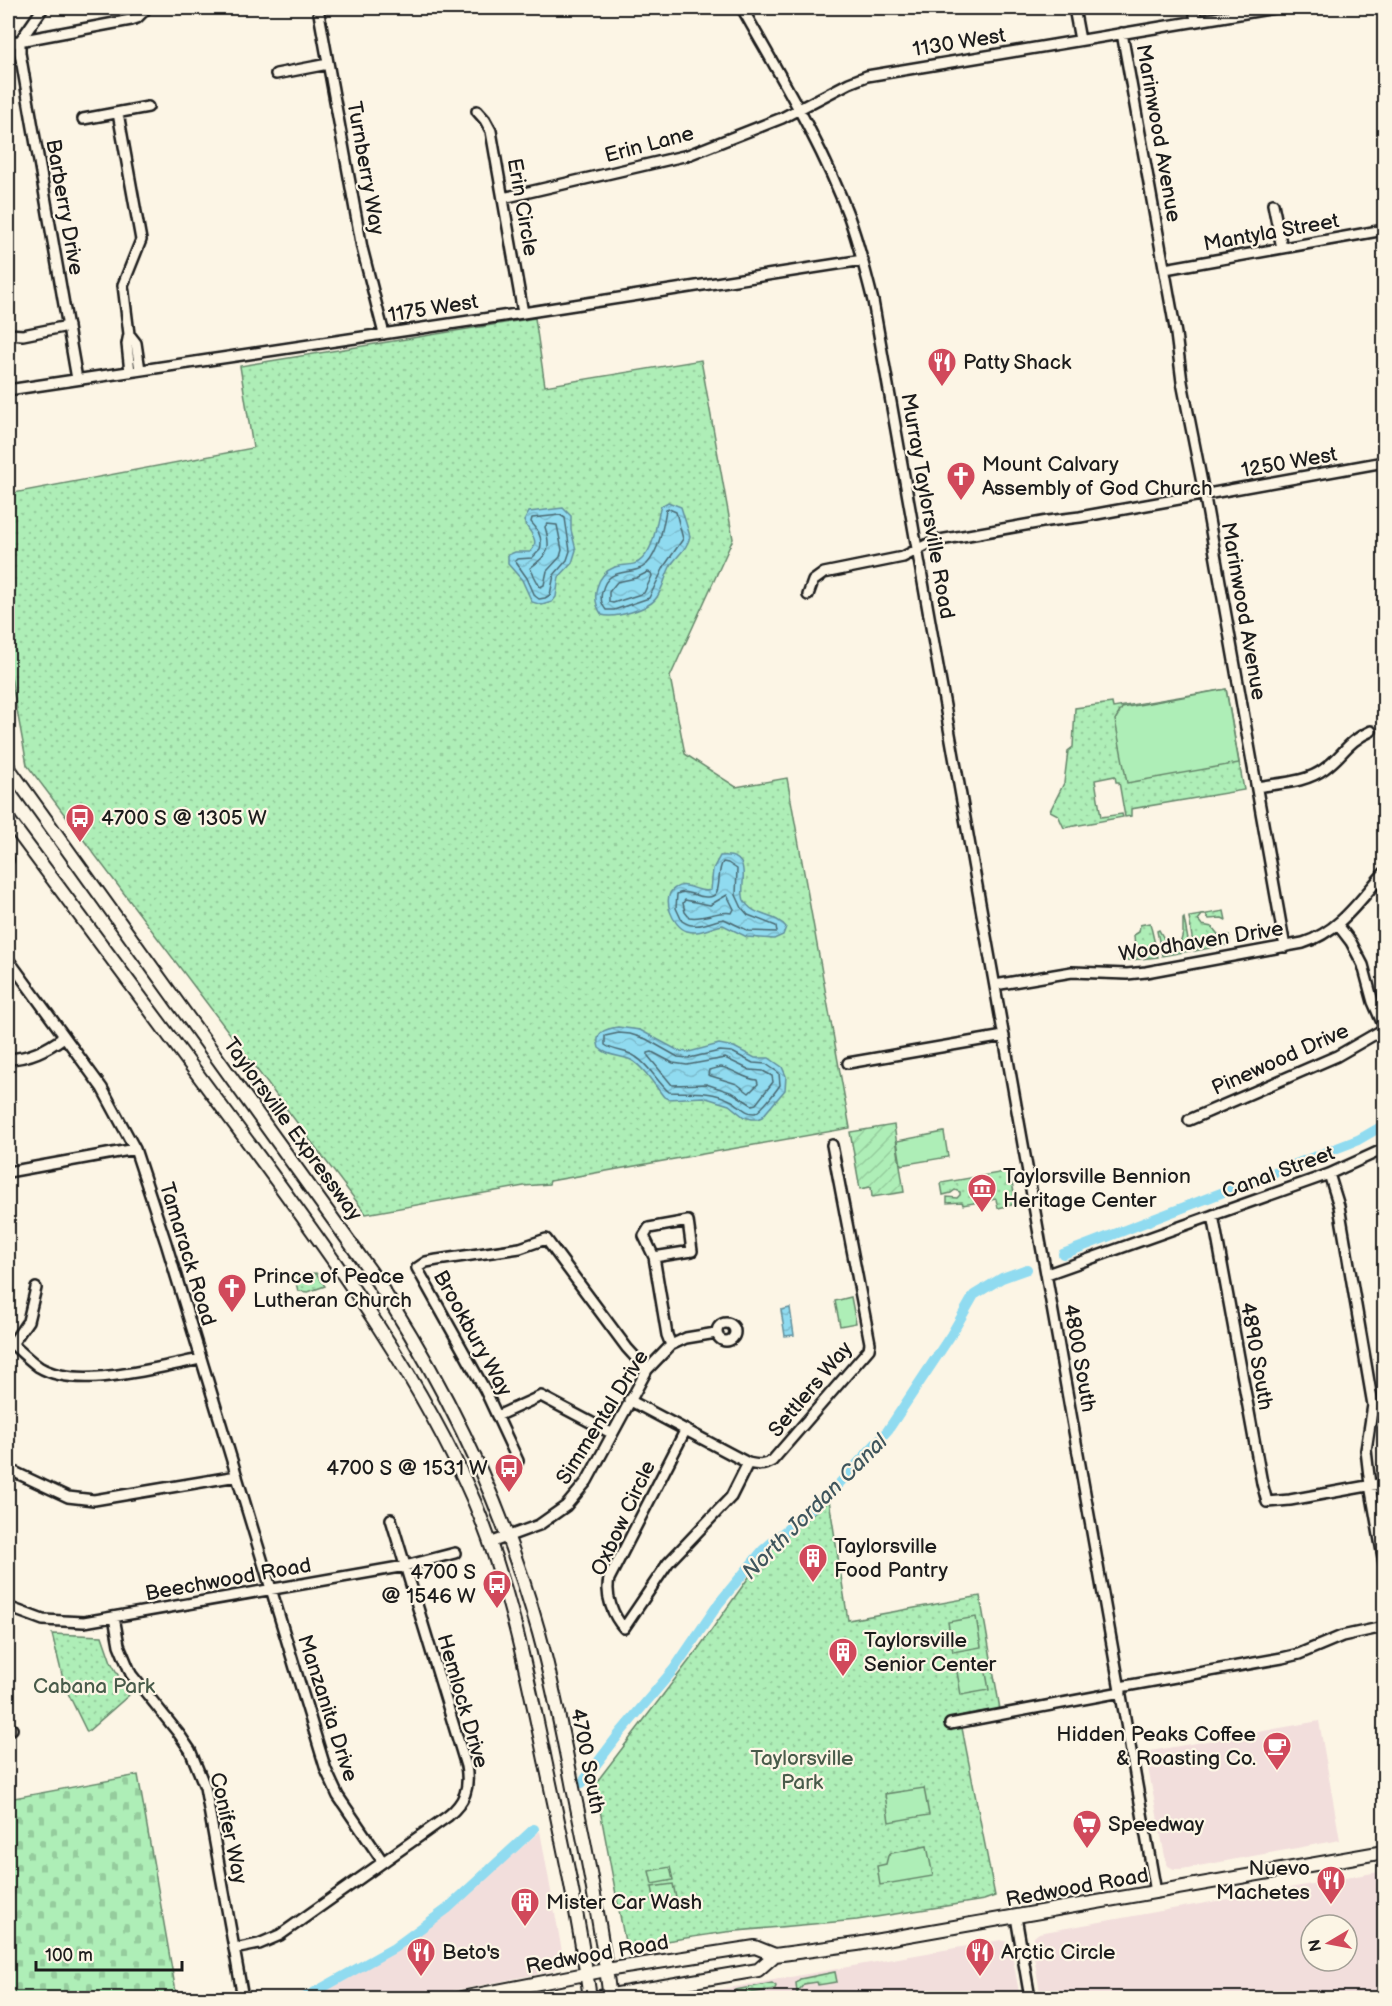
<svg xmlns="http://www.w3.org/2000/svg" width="1392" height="2006" font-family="'Balsamiq Sans',sans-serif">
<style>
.built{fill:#f2dedc;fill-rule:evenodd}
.grass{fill:url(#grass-dots);stroke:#65856a;stroke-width:1.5}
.cemetery{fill:url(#cemetery-stones);stroke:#65856a;stroke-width:1.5}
.garden{fill:url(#garden-furrows);stroke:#65856a;stroke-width:1.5}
.pitch{fill:#aeeeb7;stroke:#65856a;stroke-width:1.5}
.water{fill:url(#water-waves);stroke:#628f9b;stroke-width:1.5}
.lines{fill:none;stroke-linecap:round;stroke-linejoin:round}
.shore{stroke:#4a6871;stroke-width:1.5}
.canal{stroke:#90dbf0;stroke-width:10}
.minor-casing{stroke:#1c1c1c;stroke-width:14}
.major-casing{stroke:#1c1c1c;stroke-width:16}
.minor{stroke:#fcf5e5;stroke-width:9}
.major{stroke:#fcf5e5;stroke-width:12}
.labels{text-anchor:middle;stroke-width:4.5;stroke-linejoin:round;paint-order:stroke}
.street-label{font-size:21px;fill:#1c1c1c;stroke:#fcf5e5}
.poi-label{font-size:21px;fill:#1c1c1c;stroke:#fcf5e5;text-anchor:start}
.park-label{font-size:21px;fill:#485b4a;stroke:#fcf5e5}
.water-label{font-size:22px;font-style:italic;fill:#3f555c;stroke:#fcf5e5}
</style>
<defs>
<pattern id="grass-dots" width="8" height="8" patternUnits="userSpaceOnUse" patternTransform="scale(1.5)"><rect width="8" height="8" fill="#aeeeb7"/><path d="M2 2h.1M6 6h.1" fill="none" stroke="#95cc9d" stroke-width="1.8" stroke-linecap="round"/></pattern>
<pattern id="cemetery-stones" width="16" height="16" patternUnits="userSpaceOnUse" patternTransform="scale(1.5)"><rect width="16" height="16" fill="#aeeeb7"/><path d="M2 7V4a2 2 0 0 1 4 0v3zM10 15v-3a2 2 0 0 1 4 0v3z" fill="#95cc9d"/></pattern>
<pattern id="garden-furrows" width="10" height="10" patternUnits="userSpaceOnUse" patternTransform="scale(1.5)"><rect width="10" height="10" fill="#aeeeb7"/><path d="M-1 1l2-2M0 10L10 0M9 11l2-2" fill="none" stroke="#95cc9d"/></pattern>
<pattern id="water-waves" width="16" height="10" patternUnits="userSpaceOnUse" patternTransform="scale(1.5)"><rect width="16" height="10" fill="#90dbf0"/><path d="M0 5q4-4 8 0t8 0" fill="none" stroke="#7cbbcd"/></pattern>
</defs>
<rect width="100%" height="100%" fill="#fcf5e5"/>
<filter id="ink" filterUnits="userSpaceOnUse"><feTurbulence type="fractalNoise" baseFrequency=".0167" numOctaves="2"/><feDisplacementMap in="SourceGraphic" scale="12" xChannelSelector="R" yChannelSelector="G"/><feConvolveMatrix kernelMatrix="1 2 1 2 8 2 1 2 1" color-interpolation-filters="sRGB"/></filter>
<g filter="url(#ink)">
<!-- built -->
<path class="built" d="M1319,1721L1340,1840L1182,1869H1174L1168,1866L1166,1862L1145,1752Z
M540,1831L563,1957L560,1964L555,1969L548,1972L417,1998H309L395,1951L447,1913Z
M1384,1871V1998H1041L1032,1945L1034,1937L1039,1933ZM1311,1925H1347V1961H1311Z
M1001,1940L1007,1942L1011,1948L1020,1998H671Z"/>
<!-- grass -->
<path class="grass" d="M535,318L545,386L701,360L733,539L670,677L685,754L736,787L787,778L850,1128L550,1181L549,1184L524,1186L366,1214L27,765L8,661V494L253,448L240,366Z
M1226,689L1244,790L1131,809V816L1125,817L1119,782H1116L1115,776L1095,780L1101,817L1122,814L1123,817L1064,828L1058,815L1050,811L1064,783L1068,751L1073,747L1075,708L1112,703L1113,708Z
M1224,911L1226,920L1222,918L1209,919L1206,915H1202L1198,920L1202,925L1212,927L1221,938L1229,935L1230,944L1194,951L1189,917Z
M1184,918L1190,951L1162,956L1157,931L1159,930L1167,944H1175L1181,941L1183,933V919Z
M1150,923L1158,957L1121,961L1119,952H1129L1135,949L1134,935L1139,932L1140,925Z
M1010,1171L1016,1204L998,1208L996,1199L963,1205L962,1202L947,1203V1197L957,1198L960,1195V1192L955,1190L951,1193L943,1195L941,1183Z
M316,1273L325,1286L308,1292L298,1291L294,1275Z
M829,1500L848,1620L980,1596L1000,1709L963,1715L962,1728L995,1896L984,1900L857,1920L726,1932L626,1947L595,1784L698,1649L766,1553Z
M52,1634L102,1636L111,1662L129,1695L87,1732L65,1687Z
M835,1972L837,1982L818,1985L817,1982L804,1984L797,1993L796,1983L800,1979Z
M772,1983L776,1986L775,1989L738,1995L735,1990Z"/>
<!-- cemetery -->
<path class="cemetery" d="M138,1775L177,1998H8V1799Z"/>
<!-- garden -->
<path class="garden" d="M894,1125L904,1192L872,1197L871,1187L860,1189L850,1132Z"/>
<!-- pitch -->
<path class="pitch" d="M1226,689L1239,763L1127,783L1115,720L1122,708Z
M944,1132L948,1157L901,1165L897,1141Z
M851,1297L856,1323L840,1326L835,1301Z
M976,1617L981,1647L953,1652L948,1622Z
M984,1661L989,1690L961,1695L956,1666Z
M924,1788L929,1815L889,1822L885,1794Z
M927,1846L933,1876L880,1885L877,1866L886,1864L888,1856L892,1853Z
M670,1867L673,1880L652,1884L649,1871Z
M673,1884L676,1898L655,1902L652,1887Z"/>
<!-- water -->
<path class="water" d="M668,502L681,507L690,536C688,549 676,556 670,567C665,577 663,588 657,597C650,609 614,619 602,615C590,599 596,574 615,567C624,564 635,567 642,559C656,546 655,523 661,506Z
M563,508L571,516V530L576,550L572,563L559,577L556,597L552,602L542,605L532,602L522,580L508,564V555L515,552H530C542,540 528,532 524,521L529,512Z
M720,856C756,852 738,886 744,900C753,918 775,913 786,927L783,935L774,939L747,937L723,925C710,927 700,935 687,931C673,927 660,897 675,888C687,880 700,895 711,890L713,869Z
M618,1027L640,1030L679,1051L689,1052L719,1044L734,1047L755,1058H769L782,1067L786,1076L785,1090L762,1117L757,1119H752L744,1117L729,1105L703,1097L668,1099L664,1097C655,1086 643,1066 631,1060C620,1055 609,1057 599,1048C594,1032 605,1029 618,1027Z
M790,1308L794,1335L785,1336L781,1310Z"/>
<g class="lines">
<!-- shore -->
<path class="shore" d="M669,509L676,512L683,539L665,565L649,598L614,610H606C601,604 600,599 602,592C608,564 632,578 647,564C659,551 663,527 666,510Z
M560,515L565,518L570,551L567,560L554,575L550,595L545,598L539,599L535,596L527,578L515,561L517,559L532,558L540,550C543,539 539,530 531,522L532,518Z
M547,524L557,525L562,550L560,557L547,571L544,585L540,587L530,568C548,555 552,550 545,527Z
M648,572L651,573L652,576L644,593L613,603L609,602V592L617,582L636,578Z
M723,862L728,863L737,869L736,895L742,908L748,915L776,926L777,932L749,931L724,919C709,921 697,931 682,921L676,908L677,894C687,889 695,897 706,897C725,899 715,872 723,862Z
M727,895L734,909L732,913C717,910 704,920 689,917L685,912L683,903L685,900L710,905Z
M619,1033L630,1034L646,1039L678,1057L689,1058L720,1051L732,1052L753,1063L766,1064L779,1073L780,1085C776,1091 760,1112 755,1113C745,1114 738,1103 730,1100C710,1090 691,1093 669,1092C657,1082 650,1066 636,1057C627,1050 615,1052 605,1045V1036Z
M652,1052L673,1063L687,1065L725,1058L750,1070L763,1071L772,1076L773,1082L756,1104L752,1105L733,1093L706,1084L672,1085L648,1056V1053Z
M721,1067C734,1069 743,1079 757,1080L758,1084L749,1093L737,1084L708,1075L709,1070Z"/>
<!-- canal -->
<path class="canal" d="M1063,1254L1358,1140L1384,1125
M582,1783L620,1733L674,1669L719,1603L763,1550L836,1487L888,1430L951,1335L974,1295L1002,1278L1027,1269
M304,1998L394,1948L447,1909L534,1829"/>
<!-- minor casing -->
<g class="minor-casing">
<path id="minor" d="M318,8L362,248L384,334
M742,8C780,76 822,144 849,217C859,245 866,273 873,301L1156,1892
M1074,8L1080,40
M1194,8L1196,21
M1122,33L1176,334L1182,382L1206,503L1285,947
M20,41V53L77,379
M20,41L43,8
M8,43L131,20L137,18L147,8
M276,74L328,64
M477,111L485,120L491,131L523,313
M118,113L141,240L123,285L129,334L127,344L130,372
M83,119L148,107
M503,198L688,155L782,118L849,83L867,76L1275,8
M1273,204L1282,248
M1165,269L1384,230
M8,334L23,335L68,326
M129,334L136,343L140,370
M8,390L523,313L863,260
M808,595L813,581L824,573L903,557L934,541L1048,521L1080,517L1384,462
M1257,787C1278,783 1306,783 1324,769C1344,755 1346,742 1371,731
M8,860V859
M1338,925L1351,942L1363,965L1373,1002L1384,1027
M8,959L102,1088L135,1149L166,1243L326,1770L338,1796L383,1862
M995,985L1072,972L1127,974L1146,972L1303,943C1339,932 1360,900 1384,873
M8,1059C30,1058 46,1050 64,1037
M848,1063L1004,1036
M1189,1120L1337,1056L1384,1029
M8,1172L135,1149
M1329,1174L1339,1206L1373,1405L1366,1450L1370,1485L1384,1563
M1213,1215L1262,1483L1267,1502L1290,1500L1384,1483
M654,1257L692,1251L688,1221L649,1228L644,1236L654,1257L667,1335L671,1345
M1047,1274L1329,1174L1384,1149
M717 1332a9 9 0 1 1 18 0a9 9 0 1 1-18 0Z
M8,1340C18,1349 28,1359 39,1367C79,1391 157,1367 201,1359
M12,1344L28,1321L36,1288
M629,1400L748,1463C758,1465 763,1466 772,1461L869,1349L870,1343L832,1145
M497,1416L541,1396L611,1433
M685,1431L609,1579C605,1596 613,1616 624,1628L668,1563L731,1497L748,1463
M518,1461L485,1390L417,1268L426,1262L437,1260L520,1248L546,1239L627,1348L647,1370
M8,1469L68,1497L94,1500L237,1476
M490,1543L539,1525L566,1506L587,1481L647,1370L671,1345L686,1338L716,1333
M8,1607L43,1620L84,1622L405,1566L455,1553
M114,1617L119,1645L131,1674L179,1734L190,1750L205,1787L243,1998
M1120,1687L1282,1658L1299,1654L1342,1636L1384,1627
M950,1724L1121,1692
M8,1727L12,1729
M1016,1917L1030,1998
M234,1949L259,1944L280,1935L448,1816C465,1802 470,1788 466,1766L391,1519"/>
</g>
<!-- major casing -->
<g class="major-casing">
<path id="major" d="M8,767L371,1272C445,1383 503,1504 539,1633C553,1684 563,1736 573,1788C588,1858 601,1928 610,1998
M8,819C93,935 180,1049 265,1165C343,1272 421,1379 474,1501C509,1584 527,1673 545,1760C562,1839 579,1918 590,1998
M461,1998L606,1970L755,1947L775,1955L857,1944L1384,1852
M594,1998L758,1970L775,1955"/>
</g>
<!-- minor -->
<use href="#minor" class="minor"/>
<!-- major -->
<use href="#major" class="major"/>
</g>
</g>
<!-- icons -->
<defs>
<g id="restaurant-pin" transform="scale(1.5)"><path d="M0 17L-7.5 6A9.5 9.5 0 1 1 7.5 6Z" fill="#d1495b" stroke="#fcf5e5"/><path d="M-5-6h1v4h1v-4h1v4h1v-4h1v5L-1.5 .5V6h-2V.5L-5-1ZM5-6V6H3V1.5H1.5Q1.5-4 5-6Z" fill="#fff"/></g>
<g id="church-pin" transform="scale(1.5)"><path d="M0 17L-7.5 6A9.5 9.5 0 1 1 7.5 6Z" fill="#d1495b" stroke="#fcf5e5"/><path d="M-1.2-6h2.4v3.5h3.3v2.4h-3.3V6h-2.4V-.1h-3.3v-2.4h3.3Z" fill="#fff"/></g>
<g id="bus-pin" transform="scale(1.5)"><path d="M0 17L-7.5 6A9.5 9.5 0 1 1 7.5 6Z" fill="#d1495b" stroke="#fcf5e5"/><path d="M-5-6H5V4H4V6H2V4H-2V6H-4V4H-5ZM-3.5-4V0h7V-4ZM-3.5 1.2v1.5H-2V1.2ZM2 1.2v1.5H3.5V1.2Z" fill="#fff"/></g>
<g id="museum-pin" transform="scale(1.5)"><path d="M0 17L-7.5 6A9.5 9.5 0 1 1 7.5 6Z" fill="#d1495b" stroke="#fcf5e5"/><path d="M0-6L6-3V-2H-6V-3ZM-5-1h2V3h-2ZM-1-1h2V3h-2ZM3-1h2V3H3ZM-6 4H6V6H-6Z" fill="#fff"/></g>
<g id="building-pin" transform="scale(1.5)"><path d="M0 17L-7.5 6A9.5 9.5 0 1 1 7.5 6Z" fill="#d1495b" stroke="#fcf5e5"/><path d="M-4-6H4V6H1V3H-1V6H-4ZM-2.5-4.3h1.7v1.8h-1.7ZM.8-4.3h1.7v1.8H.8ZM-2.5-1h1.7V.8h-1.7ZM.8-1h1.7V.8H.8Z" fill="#fff"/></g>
<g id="cafe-pin" transform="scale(1.5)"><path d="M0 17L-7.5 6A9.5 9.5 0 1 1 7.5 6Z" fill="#d1495b" stroke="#fcf5e5"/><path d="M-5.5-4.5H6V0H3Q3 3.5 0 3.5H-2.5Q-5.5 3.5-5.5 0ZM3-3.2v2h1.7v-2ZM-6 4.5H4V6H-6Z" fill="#fff"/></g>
<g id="supermarket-pin" transform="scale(1.5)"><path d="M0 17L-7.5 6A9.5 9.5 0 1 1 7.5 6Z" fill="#d1495b" stroke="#fcf5e5"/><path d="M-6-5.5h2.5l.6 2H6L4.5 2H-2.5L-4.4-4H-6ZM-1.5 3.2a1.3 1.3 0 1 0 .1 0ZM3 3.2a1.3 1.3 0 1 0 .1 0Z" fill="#fff"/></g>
</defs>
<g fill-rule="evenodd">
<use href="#restaurant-pin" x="942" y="362"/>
<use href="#church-pin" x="961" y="476"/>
<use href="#bus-pin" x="80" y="818"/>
<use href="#museum-pin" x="982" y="1188"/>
<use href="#church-pin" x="232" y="1288"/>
<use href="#bus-pin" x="509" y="1468"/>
<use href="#building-pin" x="813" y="1558"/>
<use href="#bus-pin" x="497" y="1584"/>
<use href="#building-pin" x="843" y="1652"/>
<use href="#cafe-pin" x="1277" y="1746"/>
<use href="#supermarket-pin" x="1087" y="1824"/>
<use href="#restaurant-pin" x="1331" y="1880"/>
<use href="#building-pin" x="525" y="1902"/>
<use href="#restaurant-pin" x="421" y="1952"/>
<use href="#restaurant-pin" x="980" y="1952"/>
</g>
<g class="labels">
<!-- street labels -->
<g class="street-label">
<text transform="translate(959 42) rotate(-9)" y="7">1130 West</text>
<text transform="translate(1159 133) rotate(80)" y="7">Marinwood Avenue</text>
<text transform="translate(649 144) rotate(-15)" y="7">Erin Lane</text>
<text transform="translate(366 168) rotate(80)" y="7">Turnberry Way</text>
<text transform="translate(65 207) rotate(80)" y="7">Barberry Drive</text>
<text transform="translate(523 207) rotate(80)" y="7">Erin Circle</text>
<text transform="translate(1271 232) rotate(-10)" y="7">Mantyla Street</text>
<text transform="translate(433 308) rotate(-9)" y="7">1175 West</text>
<text transform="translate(1289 462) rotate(-10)" y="7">1250 West</text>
<text transform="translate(928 506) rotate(80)" y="7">Murray Taylorsville Road</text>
<text transform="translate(1244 611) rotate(80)" y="7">Marinwood Avenue</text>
<text transform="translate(1201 941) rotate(-9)" y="7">Woodhaven Drive</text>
<text transform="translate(1280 1059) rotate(-24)" y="7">Pinewood Drive</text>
<text transform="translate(293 1129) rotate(54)" y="7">Taylorsville Expressway</text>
<text transform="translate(1278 1172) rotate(-20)" y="7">Canal Street</text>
<text transform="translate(188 1254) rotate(73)" y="7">Tamarack Road</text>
<text transform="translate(473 1333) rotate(61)" y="7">Brookbury Way</text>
<text transform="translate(1257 1356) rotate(80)" y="7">4890 South</text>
<text transform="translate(1080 1358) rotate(80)" y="7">4800 South</text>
<text transform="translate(810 1389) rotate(-50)" y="7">Settlers Way</text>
<text transform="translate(602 1417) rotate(-58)" y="7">Simmental Drive</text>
<text transform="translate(623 1518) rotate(-65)" y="7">Oxbow Circle</text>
<text transform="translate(228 1579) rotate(-10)" y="7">Beechwood Road</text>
<text transform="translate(463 1701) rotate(74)" y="7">Hemlock Drive</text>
<text transform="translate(328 1708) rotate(72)" y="7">Manzanita Drive</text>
<text transform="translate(588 1761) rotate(79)" y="7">4700 South</text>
<text transform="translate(229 1828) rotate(78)" y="7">Conifer Way</text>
<text transform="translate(1077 1887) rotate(-10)" y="7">Redwood Road</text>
<text transform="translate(597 1954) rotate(-10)" y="7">Redwood Road</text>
</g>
<!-- poi labels -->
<g class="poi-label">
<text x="963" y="369">Patty Shack</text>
<text x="982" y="471">Mount Calvary<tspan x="982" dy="24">Assembly of God Church</tspan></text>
<text x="101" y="825">4700 S @ 1305 W</text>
<text x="1003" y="1183">Taylorsville Bennion<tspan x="1003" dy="24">Heritage Center</tspan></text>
<text x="253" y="1283">Prince of Peace<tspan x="253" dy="24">Lutheran Church</tspan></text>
<text x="488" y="1475" text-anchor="end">4700 S @ 1531 W</text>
<text x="834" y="1553">Taylorsville<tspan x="834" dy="24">Food Pantry</tspan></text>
<text x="476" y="1579" text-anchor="end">4700 S<tspan x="476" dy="24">@ 1546 W</tspan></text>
<text x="864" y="1647">Taylorsville<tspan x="864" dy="24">Senior Center</tspan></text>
<text x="1256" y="1741" text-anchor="end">Hidden Peaks Coffee<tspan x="1256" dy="24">&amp; Roasting Co.</tspan></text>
<text x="1108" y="1831">Speedway</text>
<text x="1310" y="1875" text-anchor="end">Nuevo<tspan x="1310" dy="24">Machetes</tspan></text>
<text x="546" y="1909">Mister Car Wash</text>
<text x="442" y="1959">Beto's</text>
<text x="1001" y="1959">Arctic Circle</text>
</g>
<!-- park labels -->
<g class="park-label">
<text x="94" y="1693">Cabana Park</text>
<text x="802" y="1765">Taylorsville<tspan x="802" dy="24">Park</tspan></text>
</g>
<!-- water labels -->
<g class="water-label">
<text transform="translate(814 1506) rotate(-45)" y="8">North Jordan Canal</text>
</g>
</g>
<!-- margin -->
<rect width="1392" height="2006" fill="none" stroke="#fcf5e5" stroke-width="30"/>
<rect x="15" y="15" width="1362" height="1976" fill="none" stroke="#1c1c1c" stroke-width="2" filter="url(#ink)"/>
<!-- north arrow -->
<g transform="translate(1329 1943) rotate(260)"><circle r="28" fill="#fcf5e5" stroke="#a29e95" stroke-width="1.5"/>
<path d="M0-4.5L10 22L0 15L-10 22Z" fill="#d1495b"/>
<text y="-9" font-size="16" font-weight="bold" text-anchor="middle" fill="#1c1c1c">N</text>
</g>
<!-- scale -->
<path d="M36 1961v9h146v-9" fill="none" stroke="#1c1c1c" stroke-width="3"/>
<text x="45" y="1961" font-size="18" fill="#1c1c1c" stroke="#fcf5e5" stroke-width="4.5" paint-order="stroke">100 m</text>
</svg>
